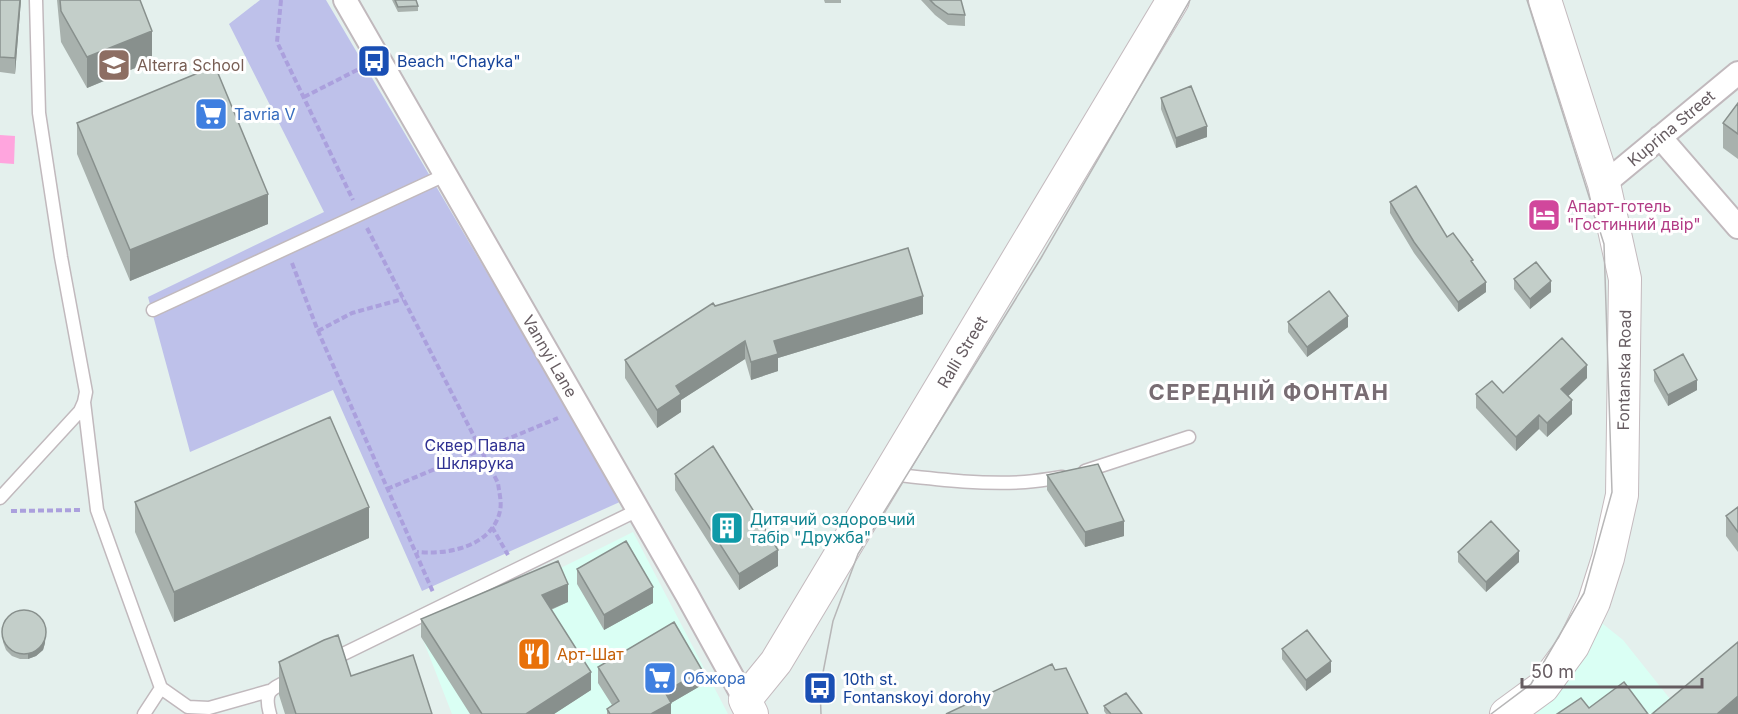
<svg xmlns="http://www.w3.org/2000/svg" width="1738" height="714" font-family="Inter,sans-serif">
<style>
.commercial{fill:#dafff4}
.green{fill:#bec1ea}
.water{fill:#ffa5de}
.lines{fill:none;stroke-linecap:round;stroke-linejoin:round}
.lane-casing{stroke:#c1b9bd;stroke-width:15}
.street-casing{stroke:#c1b9bd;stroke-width:26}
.secondary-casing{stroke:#c4babe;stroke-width:34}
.path{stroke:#aba0dd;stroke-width:4;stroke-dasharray:6 3;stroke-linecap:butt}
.lane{stroke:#fff;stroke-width:12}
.street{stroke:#fff;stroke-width:22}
.secondary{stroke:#fff;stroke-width:32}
.tram{stroke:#b7b6b7;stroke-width:1.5}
.wall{fill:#a8b1ad}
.shaded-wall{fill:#88908d}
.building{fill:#c3cec9;stroke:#88908d;stroke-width:1.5}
.labels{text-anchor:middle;stroke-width:6;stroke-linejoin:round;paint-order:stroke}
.transit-label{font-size:16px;fill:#164399;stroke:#fff;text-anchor:start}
.education-label{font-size:16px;fill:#785e54;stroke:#fff;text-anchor:start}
.shop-label{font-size:16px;fill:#366cbe;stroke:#fff;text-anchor:start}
.street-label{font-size:16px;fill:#665c61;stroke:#fff}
.hotel-label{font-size:16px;fill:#b23c85;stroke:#fff;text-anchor:start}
.park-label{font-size:16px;fill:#2f3192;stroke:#fff}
.culture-label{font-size:16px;fill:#0d838f;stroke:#fff;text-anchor:start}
.food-label{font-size:16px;fill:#c56008;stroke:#fff;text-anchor:start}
.district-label{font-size:22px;font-weight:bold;letter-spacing:1.5px;fill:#786d73;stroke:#fff}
</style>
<rect width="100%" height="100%" fill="#e4f0ed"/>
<!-- commercial -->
<path class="commercial" d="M633,532L728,714H452L422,637Z
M1598,620L1623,640L1682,714H1517Z"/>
<!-- green -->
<path class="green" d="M260,0H326L622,501L422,591L333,390L190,452L148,297L324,212L229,24Z"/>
<!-- water -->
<path class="water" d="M0,135L15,136L14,164L0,163Z"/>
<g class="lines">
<!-- lane casing -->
<g class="lane-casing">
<path id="lane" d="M153,310L445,175
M84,402L97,510L161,688L188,707L209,708L269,691
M1085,471L1189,437
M891,474C935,479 981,485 1025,482C1037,481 1050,479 1062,477
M0,498L80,411L84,402L86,392L61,257L39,113L36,0
M329,661L638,510
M144,714L161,688
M270,714C263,689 272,689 292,679"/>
</g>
<!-- street casing -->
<g class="street-casing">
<path id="street" d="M345,0L687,595L745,700
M1660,137L1738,227
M1604,184L1738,73"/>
</g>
<!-- secondary casing -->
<g class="secondary-casing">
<path id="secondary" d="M752,714L745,700L776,662L1173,0
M1506,714L1543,687L1573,646L1594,602L1608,558L1622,495L1625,279L1604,184L1545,0"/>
</g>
<!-- path -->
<path class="path" d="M281,0L277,42L353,200
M304,97L359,69
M367,228L498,483C499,492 502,502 500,511C492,547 447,555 417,552
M292,263L318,331L433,592
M318,331L352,313L403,299
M387,489L558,418
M11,511L81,510
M492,527L508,555"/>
<!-- lane -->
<use href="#lane" class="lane"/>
<!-- street -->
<use href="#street" class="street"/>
<!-- secondary -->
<use href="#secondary" class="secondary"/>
<!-- tram -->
<path class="tram" d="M821,714L820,688L833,621L858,554L1041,258L1190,0
M1491,714L1531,684L1584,593L1612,492L1604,244L1527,0"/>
</g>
<!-- wall -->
<path class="wall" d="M0,0H21L15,74L0,72Z
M57,0H140L152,61L87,88L61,42Z
M392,0H416L418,6V11L398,12Z
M824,0H841V3H825Z
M921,0H961L965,15V26L948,25L935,15Z
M1161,98L1207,137L1176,148L1161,109Z
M1738,103V159L1723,148V123Z
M77,123L268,224L130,281L77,154Z
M1390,202L1447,237L1473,263L1486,292L1458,312L1414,253L1390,213Z
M1514,279L1551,292L1530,309L1514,289Z
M715,306L923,314L778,358V371L751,380L745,359L681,400V412L657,428L625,378V360Z
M1288,322L1348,327L1307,357L1288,332Z
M1654,370L1697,390L1668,406L1654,381Z
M1587,378L1568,396L1572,414L1547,437L1539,429L1516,451L1476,408V394L1503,393Z
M675,474L778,566L739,590L675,490Z
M1047,475L1124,536L1085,547L1047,490Z
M135,502L369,538L174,622L135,532Z
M1738,507V552L1726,536V516Z
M1458,552L1519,562L1486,592L1458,562Z
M577,569L653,603L604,630L577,584Z
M568,602L551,610L591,690L554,714H470L421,637V619Z
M3,628L46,629L45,643L43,650L36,656L28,659H20L12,656L6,650L3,642Z
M1282,649L1331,672L1306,691L1282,659Z
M279,662L351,676L432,714H285L279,695Z
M598,667L702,685L671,703V714H607V709L612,705L598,683Z
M1104,706L1142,714H1106L1104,711Z"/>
<!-- shaded-wall -->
<path class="shaded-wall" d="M20,0H21L15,74V58Z
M152,31V61L87,88V57Z
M1207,126V137L1176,148V138Z
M268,194V224L130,281V250Z
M1551,281V292L1530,309V299Z
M1486,282V292L1458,312V302Z
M923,296V314L778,358V371L751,380V362L774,341Z
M1348,316V327L1307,357V347Z
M745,341V359L681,400V412L657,428V410L676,386Z
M1587,365V378L1561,403V389Z
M1697,380V390L1668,406V395Z
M1572,400V414L1547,437V423Z
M1539,415V429L1516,451V437Z
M369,507V538L174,622V592Z
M1124,521V536L1085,547V532Z
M778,550V566L739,590V574Z
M1519,551V562L1486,592V582Z
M568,584V602L542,613V595Z
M653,587V603L604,630V615Z
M45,637V643L43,650L36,656L28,659V654Z
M1331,661V672L1306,691V680Z
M702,670V685L671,703V714H651L665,692Z
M591,672V690L554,714H526Z
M1738,696V714H1717Z"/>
<!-- building -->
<path class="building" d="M0,0H20L15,58L0,57Z
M60,0H140L152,31L87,57L61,11Z
M395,0H416L418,6L398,7Z
M930,0H961L965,15L948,14L935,5Z
M215,66L268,194L130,250L77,123Z
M1191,86L1207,126L1176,138L1161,98Z
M1738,103V134L1723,123Z
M1416,186L1447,237L1453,233L1473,260L1471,261L1486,282L1458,302L1414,242L1390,202Z
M908,248L923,296L774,341L778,354L751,362L745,341L676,386L681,394L657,410L625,360L713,303L715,306Z
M1536,262L1551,281L1530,299L1514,279Z
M1329,291L1348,316L1307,347L1288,322Z
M1562,338L1587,365L1561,389L1572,400L1547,423L1539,415L1516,437L1476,394L1492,381L1503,393Z
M1683,354L1697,380L1668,395L1654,370Z
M330,417L369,507L174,592L135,502Z
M713,446L778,550L739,574L675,474Z
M1098,464L1124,521L1085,532L1047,475Z
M1738,507V532L1726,516Z
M1491,521L1519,551L1486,582L1458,552Z
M626,541L653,587L604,615L577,569Z
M558,561L568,584L542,595L591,672L526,714H482L421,619Z
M2 632a22 22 0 1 1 44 0a22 22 0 1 1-44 0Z
M674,622L702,670L665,692L671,703L651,714H610L607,709L619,701L598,667Z
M1307,630L1331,661L1306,680L1282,649Z
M338,635L351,676L413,655L432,714H296L279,662L324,640Z
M1738,642V696L1717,714H1652Z
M1052,664L1055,670L1066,668L1088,714H946Z
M1624,682L1648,714H1557L1581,698L1589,708Z
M1126,693L1142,714H1111L1104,706Z"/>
<!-- icons -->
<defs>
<g id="bus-square" transform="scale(1.725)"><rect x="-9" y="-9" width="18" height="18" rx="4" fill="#1a4fb4" stroke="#fff"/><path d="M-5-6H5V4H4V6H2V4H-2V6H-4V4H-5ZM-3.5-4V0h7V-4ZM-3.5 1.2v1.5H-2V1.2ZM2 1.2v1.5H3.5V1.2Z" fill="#fff"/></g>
<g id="school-square" transform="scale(1.725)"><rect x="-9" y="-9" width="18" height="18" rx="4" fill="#8d6e63" stroke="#fff"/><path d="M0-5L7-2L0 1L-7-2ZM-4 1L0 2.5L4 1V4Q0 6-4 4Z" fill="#fff"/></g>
<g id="supermarket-square" transform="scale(1.725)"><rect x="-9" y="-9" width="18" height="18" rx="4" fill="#3f7fe0" stroke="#fff"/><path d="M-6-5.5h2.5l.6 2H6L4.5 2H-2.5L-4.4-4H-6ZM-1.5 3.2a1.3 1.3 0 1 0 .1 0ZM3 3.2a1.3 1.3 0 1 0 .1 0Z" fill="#fff"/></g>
<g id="hotel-square" transform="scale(1.725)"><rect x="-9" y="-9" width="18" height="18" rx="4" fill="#d1479c" stroke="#fff"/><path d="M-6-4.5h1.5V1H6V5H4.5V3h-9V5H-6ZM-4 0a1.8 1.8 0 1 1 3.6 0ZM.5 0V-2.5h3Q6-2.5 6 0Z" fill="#fff"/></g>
<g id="building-square" transform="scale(1.725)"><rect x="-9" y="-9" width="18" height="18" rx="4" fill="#0f9aa8" stroke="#fff"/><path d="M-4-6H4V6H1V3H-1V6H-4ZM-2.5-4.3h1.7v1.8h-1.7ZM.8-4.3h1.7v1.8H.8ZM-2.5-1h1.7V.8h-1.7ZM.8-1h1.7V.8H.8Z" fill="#fff"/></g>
<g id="restaurant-square" transform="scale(1.725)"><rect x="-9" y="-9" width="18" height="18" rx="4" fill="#e8710a" stroke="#fff"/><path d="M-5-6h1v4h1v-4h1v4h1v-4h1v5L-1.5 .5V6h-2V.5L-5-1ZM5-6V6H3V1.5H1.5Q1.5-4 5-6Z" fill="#fff"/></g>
</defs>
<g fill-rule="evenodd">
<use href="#bus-square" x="374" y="61"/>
<use href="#school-square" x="114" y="65"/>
<use href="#supermarket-square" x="211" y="114"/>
<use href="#hotel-square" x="1544" y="215"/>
<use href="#building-square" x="727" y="528"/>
<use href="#restaurant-square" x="534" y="654"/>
<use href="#supermarket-square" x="660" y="678"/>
<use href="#bus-square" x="820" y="688"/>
</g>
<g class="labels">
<!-- transit labels -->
<g class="transit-label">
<text x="397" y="67">Beach "Chayka"</text>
<text x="843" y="685">10th st.<tspan x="843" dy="18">Fontanskoyi dorohy</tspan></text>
</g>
<!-- education labels -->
<g class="education-label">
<text x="137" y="71">Alterra School</text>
</g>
<!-- shop labels -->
<g class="shop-label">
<text x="234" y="120">Tavria V</text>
<text x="683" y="684">Обжора</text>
</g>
<!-- street labels -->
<g class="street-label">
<text transform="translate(1671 128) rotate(-40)" y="6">Kuprina Street</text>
<text transform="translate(962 352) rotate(-59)" y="6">Ralli Street</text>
<text transform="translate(550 356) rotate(60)" y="6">Vannyi Lane</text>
<text transform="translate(1624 370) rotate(-89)" y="6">Fontanska Road</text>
</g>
<!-- hotel labels -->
<g class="hotel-label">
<text x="1567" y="212">Апарт-готель<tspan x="1567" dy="18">"Гостинний двір"</tspan></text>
</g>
<!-- park labels -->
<g class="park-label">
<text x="475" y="451">Сквер Павла<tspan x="475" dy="18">Шклярука</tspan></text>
</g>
<!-- culture labels -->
<g class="culture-label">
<text x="750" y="525">Дитячий оздоровчий<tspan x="750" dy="18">табір "Дружба"</tspan></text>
</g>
<!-- food labels -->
<g class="food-label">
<text x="557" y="660">Арт-Шат</text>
</g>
<!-- district labels -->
<g class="district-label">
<text x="1269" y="400">СЕРЕДНІЙ ФОНТАН</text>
</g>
</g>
<!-- scale -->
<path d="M1522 678v9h180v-9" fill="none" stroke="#665c61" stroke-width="3"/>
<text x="1531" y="678" font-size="18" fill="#665c61" stroke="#ffffff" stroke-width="4.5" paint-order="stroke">50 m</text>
</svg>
